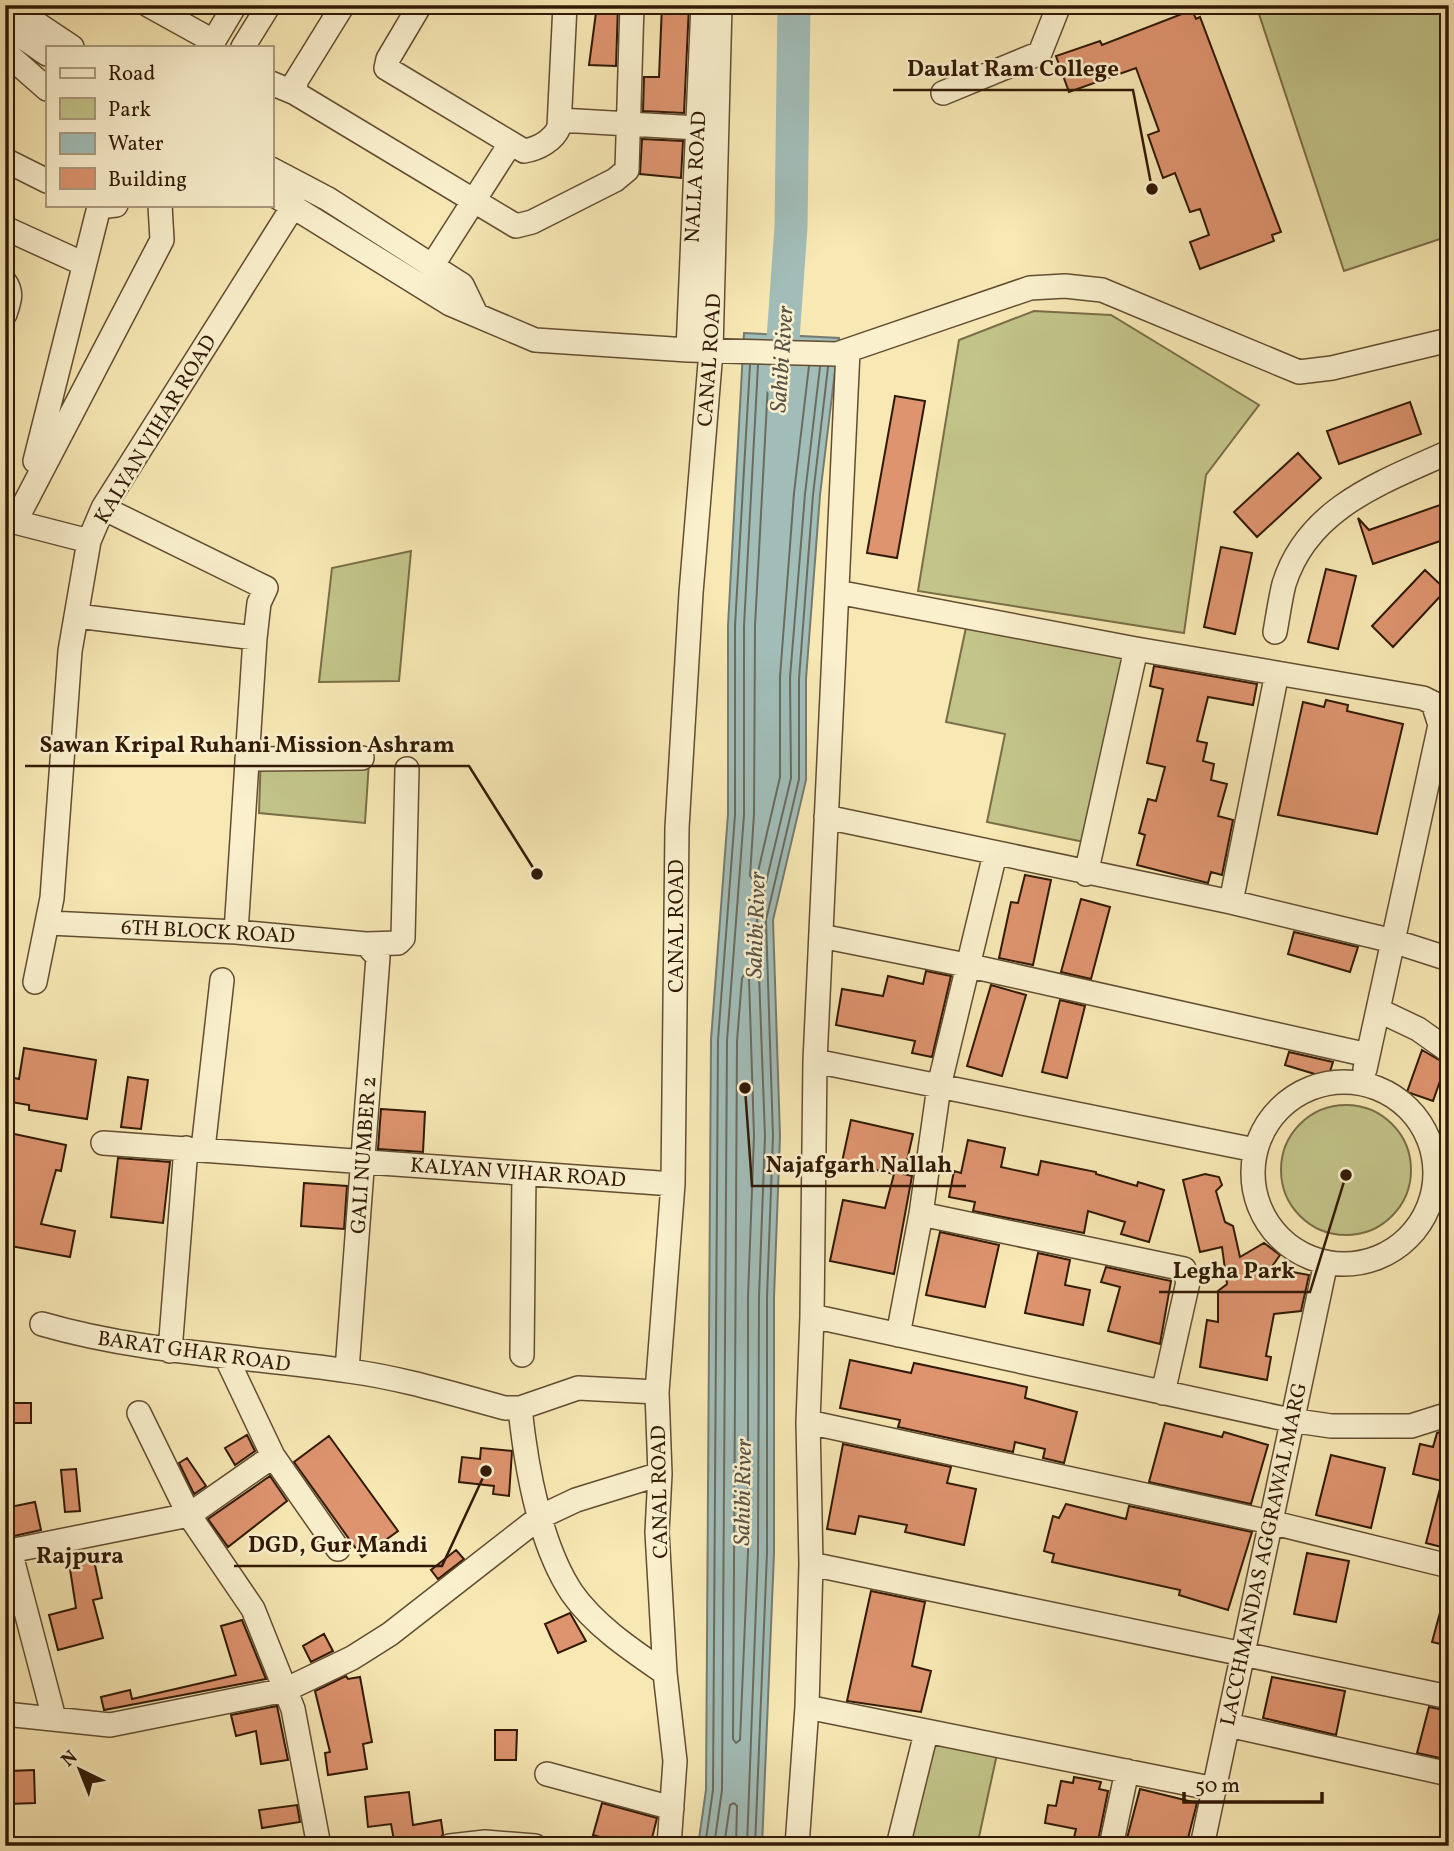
<svg xmlns="http://www.w3.org/2000/svg" width="1454" height="1851" font-family="Vollkorn,serif">
<style>
.green{fill:#c2c489;stroke:#7a6e47;stroke-width:2}
.water{fill:#a2bdb8;stroke:#757b70;stroke-width:2}
.lines{fill:none;stroke-linecap:round;stroke-linejoin:round}
.shore{stroke:#6a6b5e;stroke-width:2}
.river{stroke:#a2bdb8;stroke-width:33}
.building{fill:#de946f;stroke:#311905;stroke-width:2}
.minor-casing{stroke:#624d31;stroke-width:26}
.minor{stroke:#faf0ce;stroke-width:23}
.labels{text-anchor:middle;stroke-width:5;stroke-linejoin:round;paint-order:stroke}
.street-label{font-size:21px;fill:#311905;stroke:#faf0ce}
.water-label{font-size:23px;font-style:italic;fill:#595244;stroke:#faf0ce}
.neighbourhood-label{font-size:23px;font-weight:bold;fill:#311905;stroke:#faf0ce}
.leader{fill:none;stroke:#311905;stroke-width:2.5}
.callout-dot{fill:#311905;stroke:#faf0ce;stroke-width:2.5}
.callout-label{font-size:23px;text-anchor:middle;font-weight:bold;fill:#311905;stroke:#faf0ce;stroke-width:5;stroke-linejoin:round;paint-order:stroke}
</style>
<rect width="100%" height="100%" fill="#f7e8b4"/>
<filter id="stains"><feTurbulence type="fractalNoise" baseFrequency=".00286" numOctaves="4"/><feColorMatrix values="0 0 0 0 .2 0 0 0 0 .09 0 0 0 0 .02 0 0 0 .5 -.17"/></filter>
<radialGradient id="worn" r=".72"><stop offset=".6" stop-color="#630" stop-opacity="0"/><stop offset="1" stop-color="#630" stop-opacity=".3"/></radialGradient>
<!-- green -->
<path class="green" d="M1256,5H1449V236L1344,271Z
M1034,311L1111,315L1259,405L1206,475L1184,633L918,591L959,340Z
M411,551L399,681L319,682L332,568Z
M968,618L1130,652L1089,843L987,822L1005,734L946,722Z
M261,751L369,761L365,823L259,813Z
M1281 1170a65 65 0 1 1 130 0a65 65 0 1 1-130 0Z
M929,1740L997,1754L977,1846H906Z"/>
<!-- water -->
<path class="water" d="M744,333L839,338L820,495L806,679V780L773,920L780,1136L774,1297V1553L762,1846H698L706,1790L711,1040L728,814V626Z"/>
<g class="lines">
<!-- shore -->
<path class="shore" d="M769,365L755,626L754,814L750,876L753,879L757,876L780,777V677L794,493L809,366
M745,974L749,978L754,1136L748,1297V1552L740,1740L736,1743L733,1739L737,1041L742,978Z
M705,1846L713,1790L718,1040L735,815V626L750,365
M714,1846L722,1790L727,1041L744,815V626L758,365
M724,1846L730,1805L734,1803L737,1806L736,1846
M747,1846L758,1553L759,1297L765,1136L757,920L791,778L790,678L805,494L820,367
M755,1846L767,1553V1297L773,1136L766,920L799,779V679L813,495L828,367"/>
<!-- river -->
<path class="river" d="M780,381L791,227L794,5"/>
</g>
<!-- building -->
<path class="building" d="M597,5L618,6L616,66L589,65Z
M662,5H689L684,113L643,111L644,77H659Z
M1192,10L1196,19L1200,17L1281,232L1272,235L1274,241L1200,269L1190,242L1209,235L1200,209L1190,212L1175,173L1163,178L1148,135L1159,131L1136,68L1069,92L1056,56L1100,41L1102,45Z
M642,139L683,141L681,178L640,174Z
M895,396L925,401L897,558L867,553Z
M1410,402L1421,434L1339,464L1327,431Z
M1298,453L1321,478L1257,537L1234,512Z
M1440,505L1449,538L1373,564L1358,518L1369,530Z
M1221,547L1252,553L1235,634L1204,627Z
M1326,569L1356,576L1338,649L1308,642Z
M1425,570L1446,590L1393,647L1372,626Z
M1154,666L1257,684L1253,705L1208,697L1197,741L1207,743L1203,761L1214,764L1211,780L1227,784L1218,816L1233,820L1222,875L1211,872L1208,883L1137,865L1145,835L1139,833L1148,799L1156,801L1165,767L1147,763L1163,689L1150,686Z
M1326,700L1348,705L1347,711L1403,724L1377,834L1278,815L1303,702L1324,707Z
M1025,875L1051,880L1033,965L999,958L1011,902L1018,903Z
M1081,899L1110,907L1091,979L1061,972Z
M1294,932L1358,947L1350,972L1288,954Z
M926,971L951,976L932,1057L912,1053L915,1041L836,1025L842,989L883,996L888,976L923,984Z
M991,985L1026,995L1002,1076L967,1066Z
M1060,1000L1085,1006L1067,1078L1042,1072Z
M24,1048L96,1060L87,1119L29,1110V1105L5,1101V1076L19,1079Z
M1422,1050L1446,1064L1433,1101L1407,1092Z
M1289,1052L1333,1062L1328,1078L1285,1065Z
M128,1077L148,1080L141,1129L121,1127Z
M381,1109L425,1112L423,1152L378,1149Z
M851,1120L913,1134L904,1174L912,1176L894,1274L830,1261L843,1200L885,1208L894,1174L842,1162Z
M5,1132L66,1145L61,1171L56,1170L41,1224L75,1231L70,1257L5,1245Z
M968,1140L1005,1148L1001,1167L1038,1175L1041,1161L1096,1172V1174L1137,1186L1138,1182L1164,1190L1149,1242L1121,1234L1125,1222L1088,1211L1084,1233L973,1211L975,1202L949,1197L954,1171L961,1173Z
M118,1158L170,1162L163,1223L111,1217Z
M1205,1174L1219,1177L1222,1185L1216,1191L1225,1222L1233,1226L1240,1257L1264,1243L1280,1255L1271,1268L1309,1275L1301,1311L1274,1314L1266,1356L1271,1357L1267,1380L1200,1367L1207,1320L1218,1322V1291L1227,1284L1222,1247L1200,1252L1183,1180Z
M304,1183L347,1186L344,1229L301,1226Z
M940,1232L999,1245L985,1307L926,1295Z
M1038,1253L1070,1260L1065,1285L1090,1290L1083,1325L1025,1313Z
M1106,1267L1171,1281L1160,1344L1108,1331L1120,1287L1101,1282Z
M850,1360L911,1373L914,1363L1027,1387L1025,1398L1077,1412L1064,1463L1043,1458L1045,1449L1015,1442L1013,1452L898,1427L900,1420L840,1408Z
M5,1403H31V1423H5Z
M1165,1423L1222,1437L1224,1432L1268,1445L1251,1504L1149,1482Z
M1449,1429V1549L1426,1543L1442,1481L1413,1474L1420,1444L1433,1447L1437,1433Z
M247,1435L255,1451L235,1465L225,1448Z
M329,1436L398,1531L362,1557L294,1462Z
M843,1444L951,1467L947,1483L976,1489L964,1545L905,1532L907,1525L859,1516L855,1534L827,1529Z
M481,1448L512,1451L509,1496L493,1494L494,1486L459,1482L462,1457L480,1459Z
M1331,1455L1385,1468L1371,1528L1316,1515Z
M187,1458L206,1486L194,1494L179,1463Z
M76,1469L80,1511L65,1512L61,1470Z
M270,1476L287,1501L228,1547L208,1519Z
M35,1502L41,1530L5,1538V1508Z
M1066,1504L1126,1519L1129,1506L1252,1532L1228,1610L1179,1595L1180,1590L1052,1562L1054,1554L1044,1551L1053,1516L1059,1518Z
M456,1550L464,1559L438,1579L431,1570Z
M92,1551L102,1598L93,1600L103,1638L58,1650L49,1615L76,1608L68,1556Z
M1307,1553L1349,1561L1336,1622L1294,1614Z
M871,1591L925,1602L912,1666L931,1671L921,1712L847,1701Z
M1444,1598L1449,1599V1646L1432,1642Z
M570,1613L586,1641L558,1653L545,1624Z
M242,1620L266,1679L104,1710L101,1697L130,1690L132,1699L236,1675L221,1626Z
M324,1634L333,1651L311,1662L303,1646Z
M346,1676L348,1679L360,1677L372,1742L363,1744L367,1769L328,1775L325,1753L330,1752L315,1691Z
M1272,1677L1345,1691L1336,1735L1263,1718Z
M277,1706L288,1760L261,1764L256,1731L236,1736L231,1715Z
M1429,1707L1449,1711V1760L1417,1753Z
M495,1730H517L516,1760H495Z
M34,1770L35,1803L9,1804V1771Z
M1074,1777L1101,1782L1099,1789L1108,1791L1097,1846H1072L1076,1829L1045,1823L1048,1805L1056,1806L1061,1781L1073,1783Z
M1140,1789L1197,1803L1186,1846H1125Z
M409,1792L413,1825L441,1820L443,1834L437,1843L395,1846L391,1824L368,1827L365,1797Z
M602,1803L657,1818L650,1846H630L593,1835Z
M297,1805L300,1822L262,1828L259,1810Z"/>
<g class="lines">
<!-- minor casing -->
<g class="minor-casing">
<path id="minor" d="M9,5L72,47
M148,5L213,41
M343,5L296,81L295,93L516,226L532,222L615,180L627,170L632,5
M420,5L388,59L386,68L524,151C538,149 554,140 559,127L565,5
M5,25L47,54
M210,47L235,5
M243,47L269,5
M5,52L47,89
M271,83L295,93
M943,93L1040,53L1059,5
M560,120L698,128
M5,160L47,181
M271,169L328,199L462,285L476,314
M271,193L450,304L535,340L688,350L837,354L1030,288L1065,286L1102,290L1299,372L1332,368L1449,340
M5,228L84,264
M432,266L510,144
M5,282C13,293 9,302 5,314
M688,350L703,5
M848,351L815,1061L1255,1150
M35,461L99,207L116,205
M103,508L266,588L259,603L255,638L236,932
M5,521L15,522L162,240L160,205
M15,522L89,541
M77,616L255,638
M1275,632C1278,616 1280,600 1284,584C1308,507 1383,482 1449,452
M247,759L362,758
M826,817L1231,902L1393,941L1440,725L1433,703L1423,698L1136,649L837,592
M1086,874L1136,649
M1231,902L1277,673
M49,923L236,932L366,944L398,943L403,938L407,769
M821,936L966,965L1368,1055
M35,982L52,898L70,651L89,541L103,508L294,205
M1378,1010L1418,1029L1449,1051
M1365,1069L1393,941L1449,959
M1253 1173a91 91 0 1 1 182 0a91 91 0 1 1-182 0Z
M103,1143L673,1184
M203,1149L222,980
M921,1214L1184,1269L1188,1282L1163,1393
M812,1316L815,1061
M42,1324C142,1353 246,1356 349,1371C402,1378 453,1394 505,1408H520L578,1388L657,1392
M898,1335L921,1214L939,1086L995,854
M170,1351L186,1148
M522,1355L524,1173
M226,1357L273,1456L338,1549
M347,1370L378,957L366,944
M520,1408C526,1466 540,1545 572,1593C595,1626 633,1651 665,1673
M139,1413L189,1515L253,1609L293,1709L319,1846
M808,1422L1270,1522L1449,1566
M10,1551L54,1718
M5,1552L189,1515L273,1456
M811,1564L1449,1697
M807,1707L1215,1789
M5,1714L110,1725L285,1690L352,1658L390,1634L540,1517L576,1500L660,1474
M1228,1725L1449,1774
M547,1774L672,1808
M450,1846L485,1842L535,1846
M669,1846L675,1761L665,1673L657,1532L660,1474L657,1392L673,1184L677,828L691,593L711,351L720,5
M797,1846L807,1707L811,1564L808,1422L812,1316L1290,1420L1331,1426H1411L1449,1414
M898,1846L926,1733
M1111,1846L1127,1771
M1202,1846L1326,1262"/>
</g>
<!-- minor -->
<use href="#minor" class="minor"/>
</g>
<g class="labels">
<!-- street labels -->
<g class="street-label">
<text transform="translate(695 177) rotate(-87)" y="7">NALLA ROAD</text>
<text transform="translate(709 360) rotate(-86)" y="7">CANAL ROAD</text>
<text transform="translate(155 429) rotate(-59)" y="7">KALYAN VIHAR ROAD</text>
<text transform="translate(676 926) rotate(-90)" y="7">CANAL ROAD</text>
<text transform="translate(208 931) rotate(3)" y="7">6TH BLOCK ROAD</text>
<text transform="translate(363 1155) rotate(-86)" y="7">GALI NUMBER 2</text>
<text transform="translate(518 1172) rotate(4)" y="7">KALYAN VIHAR ROAD</text>
<text transform="translate(194 1351) rotate(8)" y="7">BARAT GHAR ROAD</text>
<text transform="translate(659 1492) rotate(-91)" y="7">CANAL ROAD</text>
<text transform="translate(1263 1554) rotate(-78)" y="7">LACCHMANDAS AGGRAWAL MARG</text>
</g>
<!-- water labels -->
<g class="water-label">
<text transform="translate(781 359) rotate(-86)" y="8">Sahibi River</text>
<text transform="translate(755 925) rotate(-88)" y="8">Sahibi River</text>
<text transform="translate(742 1492) rotate(-89)" y="8">Sahibi River</text>
</g>
<!-- neighbourhood labels -->
<g class="neighbourhood-label">
<text x="80" y="1563">Rajpura</text>
</g>
</g>
<!-- callouts -->
<path class="leader" d="M1152 189L1133 90H893M537 874L469 766H25M745 1088L752 1186H966M1346 1175L1310 1292H1159M486 1471L442 1566H234"/>
<g class="callout-dot">
<circle cx="1152" cy="189" r="7"/>
<circle cx="537" cy="874" r="7"/>
<circle cx="745" cy="1088" r="7"/>
<circle cx="1346" cy="1175" r="7"/>
<circle cx="486" cy="1471" r="7"/>
</g>
<g class="callout-label">
<text x="1013" y="76">Daulat Ram College</text>
<text x="247" y="752">Sawan Kripal Ruhani Mission Ashram</text>
<text x="859" y="1172">Najafgarh Nallah</text>
<text x="1234" y="1278">Legha Park</text>
<text x="338" y="1552">DGD, Gur Mandi</text>
</g>
<!-- margin -->
<rect width="1454" height="1851" fill="none" stroke="#f7e8b4" stroke-width="28"/>
<rect x="7" y="7" width="1440" height="1837" fill="none" stroke="#311905" stroke-width="3.5"/>
<rect x="14" y="14" width="1426" height="1823" fill="none" stroke="#311905" stroke-width="2"/>
<!-- legend -->
<rect x="46" y="46" width="228" height="161" fill="#faf0ce" stroke="#aa9a7e" stroke-width="2"/>
<rect x="60" y="68" width="35" height="10" fill="#faf0ce" stroke="#aa9a7e" stroke-width="2"/>
<text x="108" y="80" font-size="21" fill="#311905">Road</text>
<rect x="60" y="98" width="35" height="21" fill="#c2c489" stroke="#aa9a7e" stroke-width="2"/>
<text x="108" y="116" font-size="21" fill="#311905">Park</text>
<rect x="60" y="133" width="35" height="21" fill="#a2bdb8" stroke="#aa9a7e" stroke-width="2"/>
<text x="108" y="150" font-size="21" fill="#311905">Water</text>
<rect x="60" y="168" width="35" height="21" fill="#de946f" stroke="#aa9a7e" stroke-width="2"/>
<text x="108" y="186" font-size="21" fill="#311905">Building</text>
<!-- north arrow -->
<g transform="translate(80 1770) rotate(317)" stroke="#faf0ce" stroke-width="5" paint-order="stroke">
<path d="M0-5L12 26L0 18L-12 26Z" fill="#311905"/>
<text y="-10" font-size="19" font-weight="bold" text-anchor="middle" fill="#311905">N</text>
</g>
<!-- scale -->
<path d="M1184 1792v10h138v-10" fill="none" stroke="#311905" stroke-width="3.5"/>
<text x="1195" y="1792" font-size="21" fill="#311905" stroke="#faf0ce" stroke-width="5" paint-order="stroke">50 m</text>
<rect width="100%" height="100%" filter="url(#stains)"/>
<rect width="100%" height="100%" fill="url(#worn)"/>
</svg>
